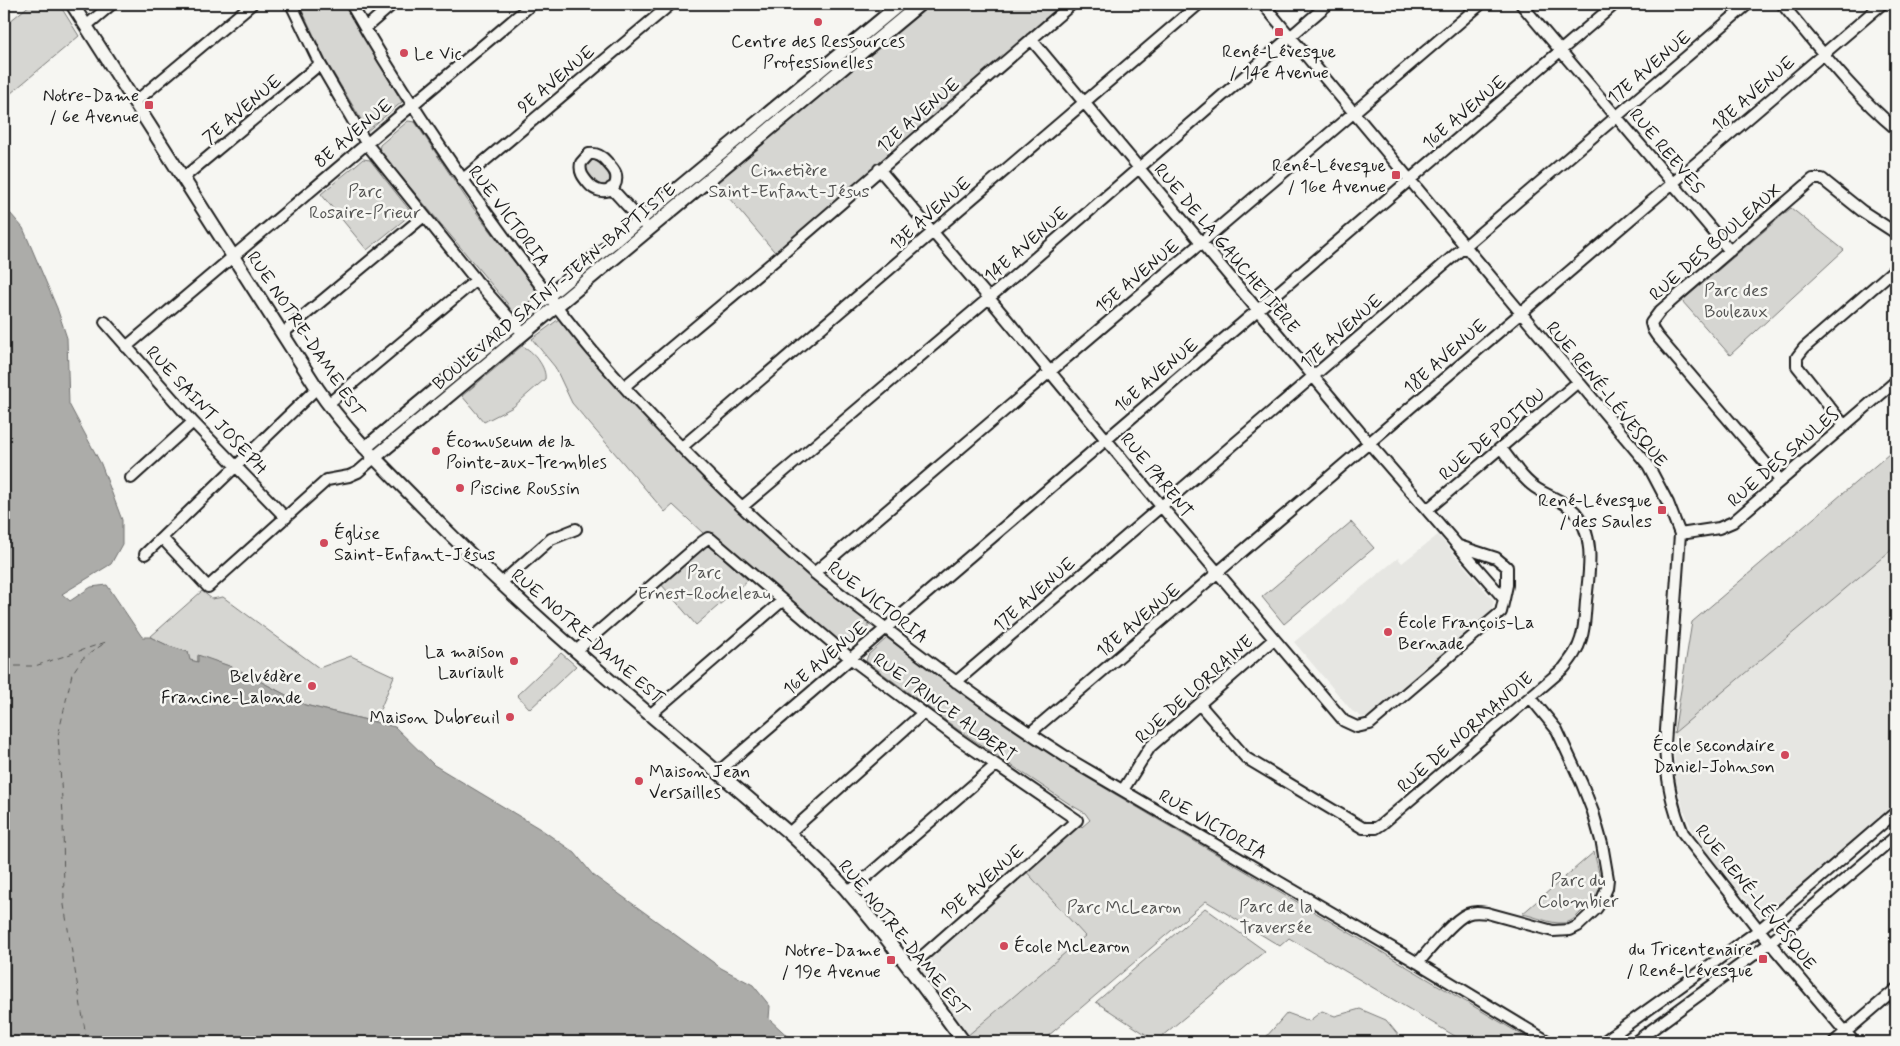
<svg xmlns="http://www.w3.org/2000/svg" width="1900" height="1046" font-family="Mynerve,sans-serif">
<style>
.built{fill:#e6e6e2}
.green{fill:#d6d6d2;stroke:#797977}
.water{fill:#acaca9;stroke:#727271}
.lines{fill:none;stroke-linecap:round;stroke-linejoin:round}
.ferry{stroke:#565654;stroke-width:1;stroke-dasharray:6 5;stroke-linecap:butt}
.minor-casing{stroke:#1c1c1c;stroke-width:14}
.major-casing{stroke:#1c1c1c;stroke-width:16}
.minor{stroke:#f6f6f2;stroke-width:10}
.major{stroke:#f6f6f2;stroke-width:12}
.poi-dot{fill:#d1495b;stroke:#f6f6f2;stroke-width:2}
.labels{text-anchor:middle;stroke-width:5;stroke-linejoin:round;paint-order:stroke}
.poi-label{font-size:18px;fill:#1c1c1c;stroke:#f6f6f2;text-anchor:end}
.street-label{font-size:18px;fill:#1c1c1c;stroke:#f6f6f2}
.park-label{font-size:18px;fill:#545453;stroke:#f6f6f2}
</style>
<rect width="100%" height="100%" fill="#f6f6f2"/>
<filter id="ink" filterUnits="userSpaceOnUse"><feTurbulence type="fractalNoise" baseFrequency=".02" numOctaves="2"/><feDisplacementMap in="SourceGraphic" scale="10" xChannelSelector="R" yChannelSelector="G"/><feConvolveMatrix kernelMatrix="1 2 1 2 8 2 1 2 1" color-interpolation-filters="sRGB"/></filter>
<g filter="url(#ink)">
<!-- built -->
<path class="built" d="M1438,535L1494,601L1491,613L1373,717H1362L1352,711L1294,642L1398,558L1402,563Z
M1896,546V803L1762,919L1703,848L1691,827L1682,805L1675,777L1674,733Z
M1023,868L1085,936L963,1040L909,968Z"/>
<!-- green -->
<path class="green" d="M31,4H59L79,36L4,99V26Z
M299,4H345L402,102L366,132L362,121L326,61Z
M920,4H1072L779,257L712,178Z
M408,121L415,122L470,204L538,293L539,296L518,314L513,316L507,303L379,150L380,145Z
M363,159L370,160L411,212L409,216L367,250L321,194Z
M591,160C600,160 609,171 610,180L606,185H599L587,172L586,165Z
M1791,208L1844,250L1730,355L1682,301Z
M559,319C611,381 666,441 724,498C769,542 819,583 868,623V630L850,644L845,643L844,645L713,534L708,533L704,534L673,505L665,512L572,403L555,367L532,339Z
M522,346C533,350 547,368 545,379L513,407L484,422L462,396Z
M1896,448V546L1674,733L1692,622Z
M1351,522L1374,548L1284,624L1262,597Z
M707,544L748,580L696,625L661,584Z
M202,591L212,599L223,597L319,668L351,656L394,676L375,722L305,705L235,668L198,656V662L189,660L188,652L169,646L150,637Z
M887,638L947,682L1076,771L1534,1042H1465L1289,938L1280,946L1206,901L1041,1042H960L1085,936L1023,868L1077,820L1082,827L1090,820L1085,813L1071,805L957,729L866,661L868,655Z
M561,653L576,666L530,709L517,695Z
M1594,852C1602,885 1606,890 1580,913C1575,918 1570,923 1563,923C1550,924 1535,916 1522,914Z
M1205,908L1265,951L1156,1041L1096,1002Z
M1360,1009L1386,1020L1404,1042H1267V1036L1287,1013L1309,1021L1322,1011L1335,1016Z"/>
<!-- water -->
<path class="water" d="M4,206L23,228L57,308L67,338L69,404L101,464L122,520V544L111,564L62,594L70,601L91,587L107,585L142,637H150L169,646L188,652L190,660L198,662V655L235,668L305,705L395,727L434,765L542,830L575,853L593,875L721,968L753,985L770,1006L769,1019L794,1042H4Z"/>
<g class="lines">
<!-- ferry -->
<path class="ferry" d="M4,666H35L106,642L82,659L72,674L58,736L63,815L64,905L87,1042"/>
<!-- minor casing -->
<g class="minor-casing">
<path id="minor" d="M291,4L320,64L366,143L476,280L519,329
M351,4C399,89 454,169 512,248C539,283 565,319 594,353C661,430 735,503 812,571C832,588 854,604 875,620C939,671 1005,718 1074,762L1418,963L1549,1042
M1263,4L1648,465L1668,503L1680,534L1665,744C1666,775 1671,805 1683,833L1759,930L1854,1042
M1521,4L1730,251
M1782,4C1818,47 1853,93 1896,129
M86,26L112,4
M365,28L393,4
M1031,39L1369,443L1504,599L1507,585V567L1496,558L1459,546
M135,102L252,4
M589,154C597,153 602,156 607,162C610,166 615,170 616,175C619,193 599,196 589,184C583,177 579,172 581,163Z
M879,169L989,298L1161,506L1344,721L1357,727L1370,724L1501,612L1504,599
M183,178L320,64
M462,180L671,4
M611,188L644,224
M105,322L193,422L286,518
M282,334L424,216
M126,347L532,4
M625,386L779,257L1072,4
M328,404L476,280
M1844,425L1797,366V357L1804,348L1896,268
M682,447L1199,4
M131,478L193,422
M1780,480L1657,336L1653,330L1651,323L1660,311L1813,179H1822L1862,211L1896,233
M742,507L989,298L1328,4
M1427,510L1578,382
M1680,534L1719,528L1733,522L1896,381
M162,538L208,587L327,480L349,476L358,472L374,458
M145,554L317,388
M814,573L1481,4
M501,583L551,539L576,529
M577,650L702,542L708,538L711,539L850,658L957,738L1077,820L909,968
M956,682L1748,4
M1200,705L1246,758L1363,828H1376L1382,824L1564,668C1571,659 1578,650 1581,639C1585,627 1585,613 1586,601C1589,571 1596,537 1575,512C1564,501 1552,498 1539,490C1523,481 1512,462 1501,448
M651,714L782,601
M1030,733L1882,4
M718,772L1615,4
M1123,790L1150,747L1274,639
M789,833L923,713
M849,892L996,765
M1418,963C1429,950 1453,920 1467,914C1474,911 1480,912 1487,913L1553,931L1570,930L1578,926L1596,909L1601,902L1607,888L1608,879L1602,844L1593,812L1582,784L1557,730L1530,697
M1603,1042L1759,930L1896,812
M1635,1042L1770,943L1896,836
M1834,1042L1896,989"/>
</g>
<!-- major casing -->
<g class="major-casing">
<path id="major" d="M72,4L317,388C347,433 387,470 425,509C538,625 666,727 789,833C809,852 831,871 849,893C890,940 927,992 964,1042
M365,448L900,4
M374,458L920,4"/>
</g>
<!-- minor -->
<use href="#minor" class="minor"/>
<!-- major -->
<use href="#major" class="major"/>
</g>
</g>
<!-- markers -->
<g class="poi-dot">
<circle cx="818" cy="22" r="5"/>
<rect x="1274" y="27" width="10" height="10" rx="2.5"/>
<circle cx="404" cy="53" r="5"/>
<rect x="144" y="100" width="10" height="10" rx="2.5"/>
<rect x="1391" y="170" width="10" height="10" rx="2.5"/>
<circle cx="436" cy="451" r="5"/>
<circle cx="460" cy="488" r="5"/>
<rect x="1657" y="505" width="10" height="10" rx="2.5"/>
<circle cx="324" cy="543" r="5"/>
<circle cx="1388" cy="632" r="5"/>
<circle cx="514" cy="661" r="5"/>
<circle cx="312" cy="686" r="5"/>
<circle cx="510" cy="717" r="5"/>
<circle cx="1785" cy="755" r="5"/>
<circle cx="639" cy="781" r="5"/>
<circle cx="1004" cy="946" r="5"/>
<rect x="1758" y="954" width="10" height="10" rx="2.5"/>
<rect x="886" y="955" width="10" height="10" rx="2.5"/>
</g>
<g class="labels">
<!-- poi labels -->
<g class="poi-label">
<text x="818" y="47" text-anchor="middle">Centre des Ressources<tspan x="818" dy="21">Professionelles</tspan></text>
<text x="1279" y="57" text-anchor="middle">René-Lévesque<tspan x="1279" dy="21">/ 14e Avenue</tspan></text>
<text x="414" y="59" text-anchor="start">Le Vic</text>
<text x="139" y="101">Notre-Dame<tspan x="139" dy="21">/ 6e Avenue</tspan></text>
<text x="1386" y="171">René-Lévesque<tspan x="1386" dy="21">/ 16e Avenue</tspan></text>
<text x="446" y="447" text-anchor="start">Écomuseum de la<tspan x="446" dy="21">Pointe-aux-Trembles</tspan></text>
<text x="470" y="494" text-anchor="start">Piscine Roussin</text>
<text x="1652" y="506">René-Lévesque<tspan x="1652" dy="21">/ des Saules</tspan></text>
<text x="334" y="539" text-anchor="start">Église<tspan x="334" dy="21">Saint-Enfant-Jésus</tspan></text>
<text x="1398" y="628" text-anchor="start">École François-La<tspan x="1398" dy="21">Bernade</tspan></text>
<text x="504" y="657">La maison<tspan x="504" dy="21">Lauriault</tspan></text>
<text x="302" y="682">Belvédère<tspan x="302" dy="21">Francine-Lalonde</tspan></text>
<text x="500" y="723">Maison Dubreuil</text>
<text x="1775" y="751">École secondaire<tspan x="1775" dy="21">Daniel-Johnson</tspan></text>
<text x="649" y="777" text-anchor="start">Maison Jean<tspan x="649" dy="21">Versailles</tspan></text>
<text x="1014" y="952" text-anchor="start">École McLearon</text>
<text x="1753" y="955">du Tricentenaire<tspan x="1753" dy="21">/ René-Lévesque</tspan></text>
<text x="881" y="956">Notre-Dame<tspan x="881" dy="21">/ 19e Avenue</tspan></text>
</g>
<!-- street labels -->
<g class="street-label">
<text transform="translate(1649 67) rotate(-40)" y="6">17E AVENUE</text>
<text transform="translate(556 79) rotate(-40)" y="6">9E AVENUE</text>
<text transform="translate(1753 93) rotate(-41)" y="6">18E AVENUE</text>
<text transform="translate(242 109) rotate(-40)" y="6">7E AVENUE</text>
<text transform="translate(1464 112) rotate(-40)" y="6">16E AVENUE</text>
<text transform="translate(918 115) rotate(-41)" y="6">12E AVENUE</text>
<text transform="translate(353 133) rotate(-40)" y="6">8E AVENUE</text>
<text transform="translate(1667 151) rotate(50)" y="6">RUE REEVES</text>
<text transform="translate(930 213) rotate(-41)" y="6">13E AVENUE</text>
<text transform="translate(509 216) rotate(53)" y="6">RUE VICTORIA</text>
<text transform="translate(1715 242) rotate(-41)" y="6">RUE DES BOULEAUX</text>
<text transform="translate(1026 244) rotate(-41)" y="6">14E AVENUE</text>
<text transform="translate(1227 248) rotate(50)" y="6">RUE DE LA GAUCHETIÈRE</text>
<text transform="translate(1137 276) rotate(-40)" y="6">15E AVENUE</text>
<text transform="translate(554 286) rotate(-40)" y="6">BOULEVARD SAINT-JEAN-BAPTISTE</text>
<text transform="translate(1341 331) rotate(-41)" y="6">17E AVENUE</text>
<text transform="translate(306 334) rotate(56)" y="6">RUE NOTRE-DAME EST</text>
<text transform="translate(1445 356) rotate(-41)" y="6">18E AVENUE</text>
<text transform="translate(1156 375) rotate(-40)" y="6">16E AVENUE</text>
<text transform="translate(1607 394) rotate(51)" y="6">RUE RENÉ-LÉVESQUE</text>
<text transform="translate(207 410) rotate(47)" y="6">RUE SAINT JOSEPH</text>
<text transform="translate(1492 434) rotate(-40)" y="6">RUE DE POITOU</text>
<text transform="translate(1783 457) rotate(-41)" y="6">RUE DES SAULES</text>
<text transform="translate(1157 475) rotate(51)" y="6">RUE PARENT</text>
<text transform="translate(1034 594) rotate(-41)" y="6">17E AVENUE</text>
<text transform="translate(878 602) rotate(38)" y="6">RUE VICTORIA</text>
<text transform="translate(1138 620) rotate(-40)" y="6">18E AVENUE</text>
<text transform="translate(588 636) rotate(41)" y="6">RUE NOTRE-DAME EST</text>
<text transform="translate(825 658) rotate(-40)" y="6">16E AVENUE</text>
<text transform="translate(1194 689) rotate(-42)" y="6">RUE DE LORRAINE</text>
<text transform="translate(945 707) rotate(36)" y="6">RUE PRINCE ALBERT</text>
<text transform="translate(1465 732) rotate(-41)" y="6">RUE DE NORMANDIE</text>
<text transform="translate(1213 824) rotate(30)" y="6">RUE VICTORIA</text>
<text transform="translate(982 882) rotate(-41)" y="6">19E AVENUE</text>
<text transform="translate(1756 897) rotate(51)" y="6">RUE RENÉ-LÉVESQUE</text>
<text transform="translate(904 938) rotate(51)" y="6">RUE NOTRE-DAME EST</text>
</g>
<!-- park labels -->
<g class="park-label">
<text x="789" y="176">Cimetière<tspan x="789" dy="21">Saint-Enfant-Jésus</tspan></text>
<text x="365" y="197">Parc<tspan x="365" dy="21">Rosaire-Prieur</tspan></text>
<text x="1736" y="296">Parc des<tspan x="1736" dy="21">Bouleaux</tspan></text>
<text x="704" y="578">Parc<tspan x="704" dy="21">Ernest-Rocheleau</tspan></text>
<text x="1578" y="886">Parc du<tspan x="1578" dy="21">Colombier</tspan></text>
<text x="1276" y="912">Parc de la<tspan x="1276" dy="21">Traversée</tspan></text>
<text x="1124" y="913">Parc McLearon</text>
</g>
</g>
<!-- margin -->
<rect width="1900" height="1046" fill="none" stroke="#f6f6f2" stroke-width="20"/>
<rect x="10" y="10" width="1880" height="1026" fill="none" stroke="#1c1c1c" stroke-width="2" filter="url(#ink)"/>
</svg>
